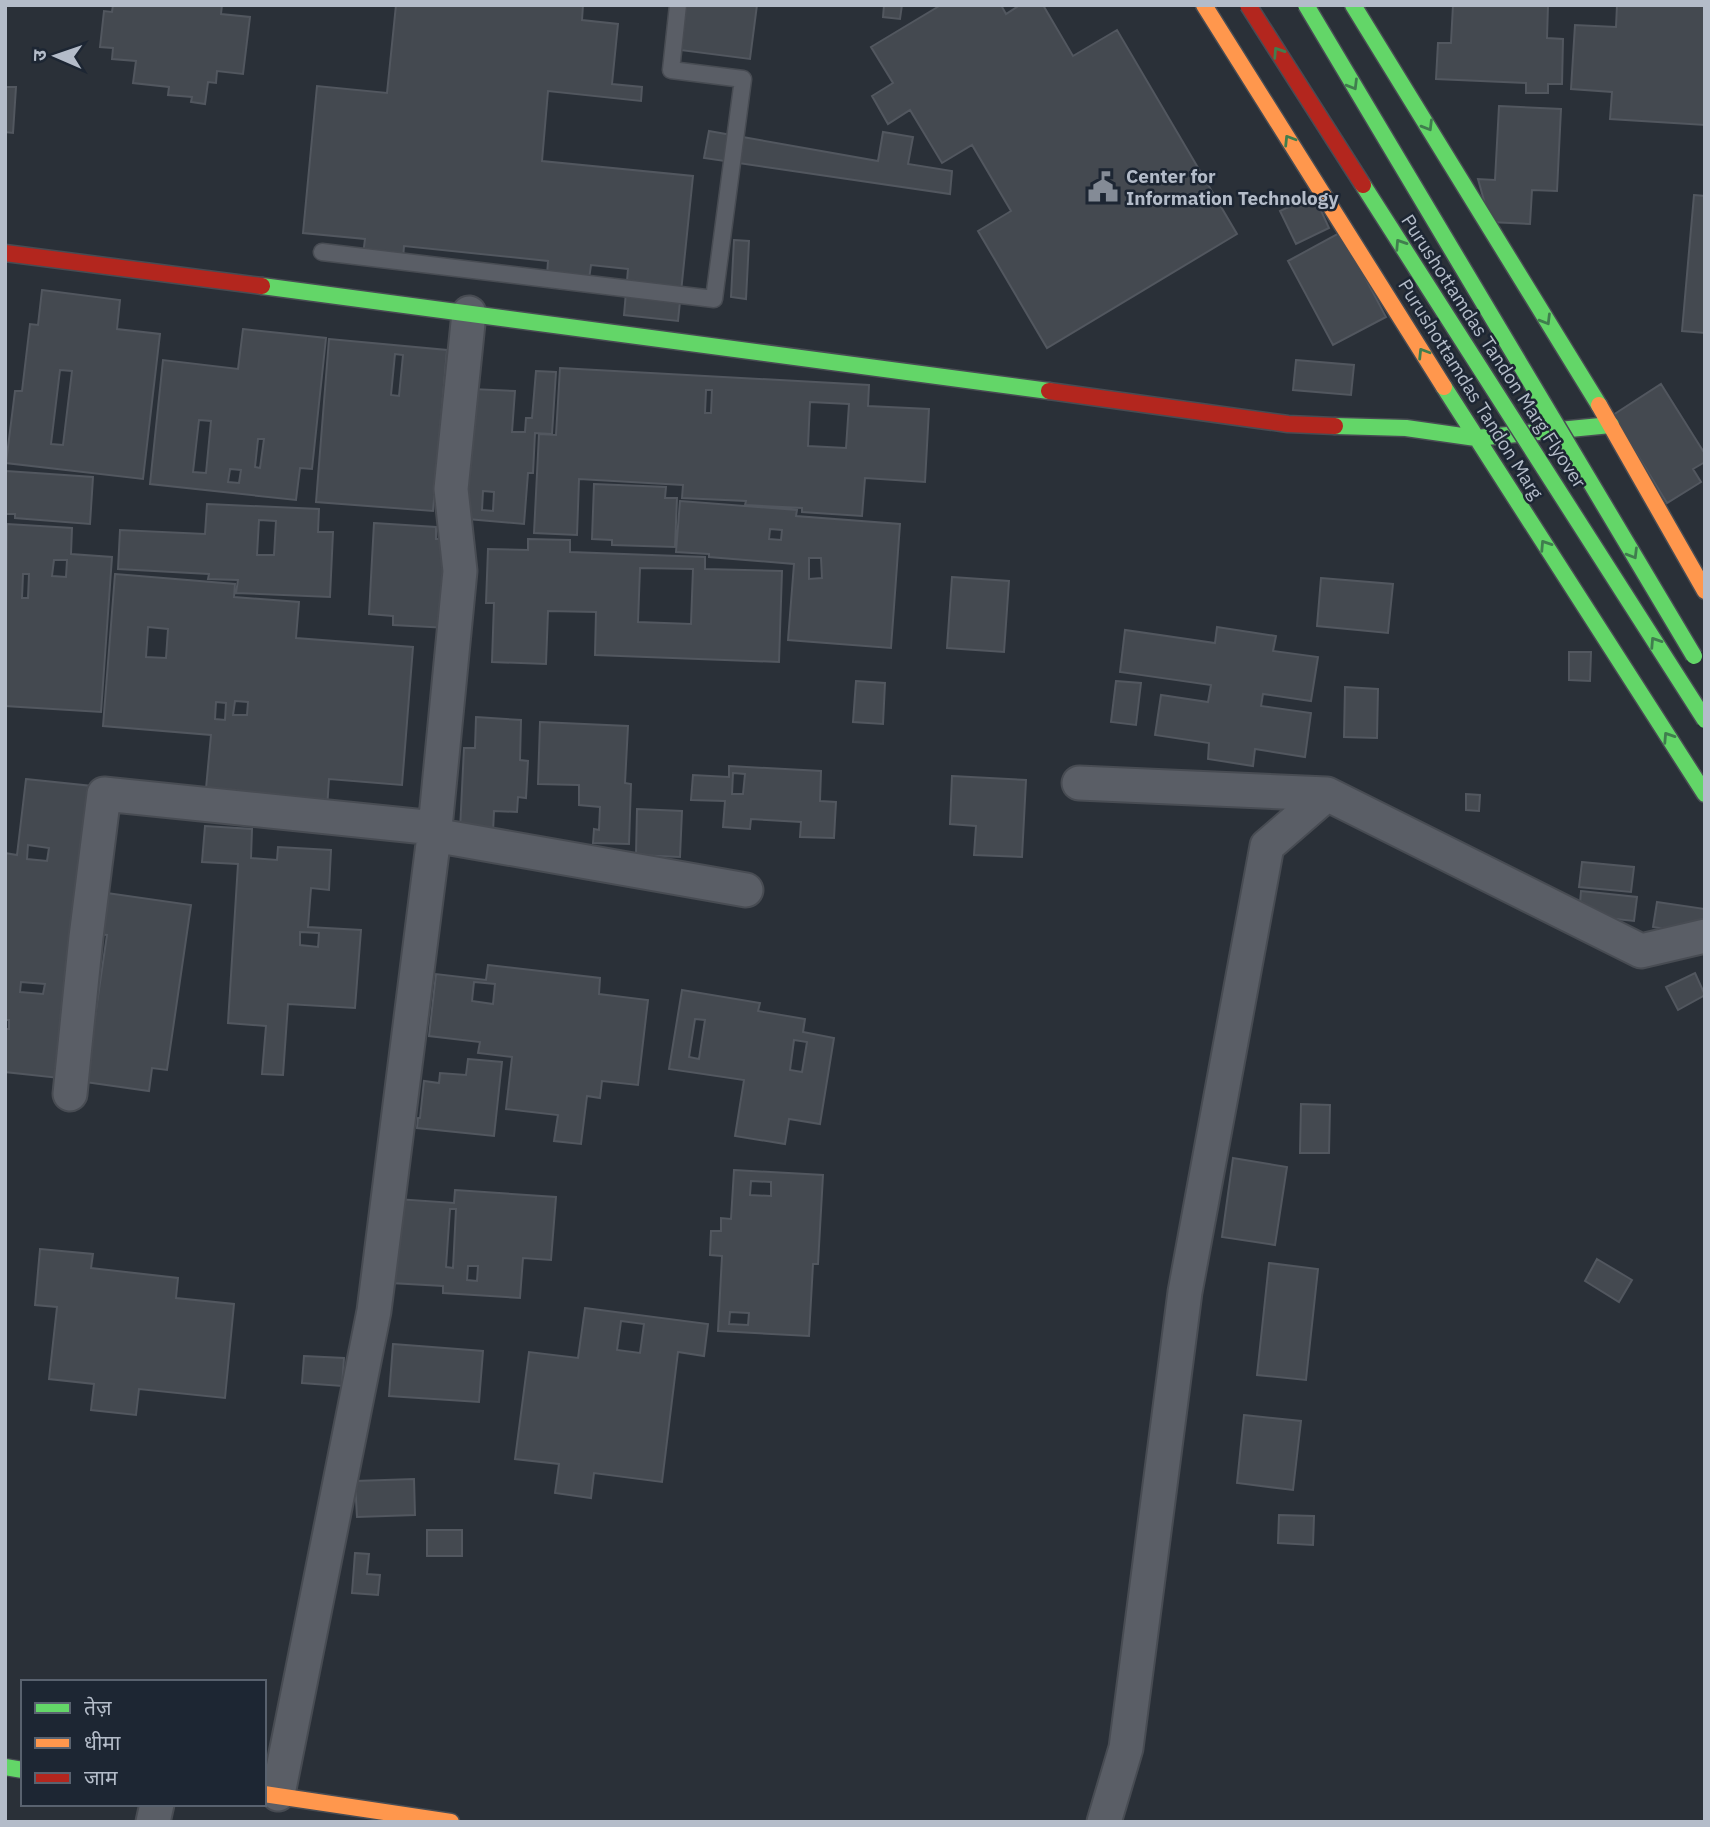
<svg xmlns="http://www.w3.org/2000/svg" width="1710" height="1827" font-family="'IBM Plex Sans','Noto Sans Devanagari',sans-serif">
<style>
.building{fill:#444950;stroke:#52575f;stroke-width:2;fill-rule:evenodd}
.lines{fill:none;stroke-linecap:round;stroke-linejoin:round}
.lane-casing{stroke:#484c53;stroke-width:19}
.street-casing{stroke:#484c53;stroke-width:37}
.fast-casing{stroke:#484c53;stroke-width:19}
.slow-casing{stroke:#484c53;stroke-width:19}
.jam-casing{stroke:#484c53;stroke-width:19}
.lane{stroke:#5a5e66;stroke-width:16}
.street{stroke:#5a5e66;stroke-width:33}
.fast{stroke:#63d668;stroke-width:16}
.slow{stroke:#ff974d;stroke-width:16}
.jam{stroke:#b3261e;stroke-width:16}
.fast-bridge-casing{stroke:#484c55;stroke-width:19;stroke-linecap:butt}
.jam-bridge-casing{stroke:#484c55;stroke-width:19;stroke-linecap:butt}
.fast-bridge{stroke:#63d668;stroke-width:16}
.jam-bridge{stroke:#b3261e;stroke-width:16}
.oneway{stroke:#407e4e}
.labels{text-anchor:middle;stroke-width:5;stroke-linejoin:round;paint-order:stroke}
.poi-label{font-size:19px;font-weight:bold;fill:#b4bcc9;stroke:#1d2633;text-anchor:start}
.street-label{font-size:19px;fill:#b4bcc9;stroke:#1d2633}
</style>
<rect width="100%" height="100%" fill="#2a3038"/>
<!-- building -->
<path class="building" d="M113,5H222L221,14L250,17L243,74L217,71L216,83L208,82L205,104L191,102L192,97L168,95L169,87L133,83L136,61L112,59L113,48L100,47L104,11L112,12Z
M396,5H583L582,20L618,24L612,84L642,87L641,101L548,91L542,161L693,176L678,321L624,315L628,269L591,265L589,279L547,275L548,261L404,246L403,259L363,255L365,239L303,233L317,86L387,93Z
M686,5H757L750,59L680,50Z
M884,5H902L900,19L883,17Z
M941,5H1001L1006,14L1020,5H1043L1073,56L1117,30L1237,234L1047,348L978,231L1011,211L972,145L942,163L910,110L888,124L872,96L893,83L871,47Z
M1453,5H1548L1547,38L1563,39L1562,84H1548V93H1526V83L1436,79L1438,43H1451Z
M1617,5H1705V125L1610,119L1612,92L1571,89L1575,25L1616,27Z
M5,87H16L13,133L5,132Z
M1499,106L1561,109L1557,191L1532,190L1530,224L1490,222L1478,179L1495,180Z
M709,131L878,161L883,132L913,137L908,164L952,171L950,194L704,158Z
M1314,195L1329,228L1296,244L1280,211Z
M1694,195L1705,196V333L1682,331Z
M1341,232L1386,317L1333,345L1288,261Z
M734,240L749,241L746,299L731,297Z
M42,290L120,300L117,329L160,334L143,479L6,463L15,391H22L30,324L38,325ZM60,370L72,371L63,445L51,444Z
M243,329L326,338L312,469L300,468L296,500L150,484L163,360L238,369ZM199,420L211,421L206,473L193,472ZM258,439H264L260,468L255,467ZM230,469L241,470L239,483L228,482Z
M329,339L447,350L433,511L316,502ZM395,354L403,355L399,396L391,395Z
M1296,360L1354,365L1351,395L1293,390Z
M560,368L869,385L868,406L929,409L925,482L865,478L862,516L802,512V508L745,505L746,501L682,498L683,485L579,479L577,535L534,533L539,434L556,435ZM706,390H712L711,413H705ZM810,402L849,404L846,448L808,446Z
M536,371L556,372L552,434L535,433L533,473H528L524,524L456,518L472,389L515,391L512,432H525L526,418H532ZM483,491L494,492L493,511L482,510Z
M1661,384L1705,454V462L1693,469L1701,482L1667,503L1613,415Z
M6,471L93,477L90,524L15,518V514H5Z
M594,484L666,487L665,498H677L675,547L612,545V540L592,539Z
M680,501L797,510L796,516L900,524L891,648L788,640L794,564L709,557V554L676,552ZM770,529L782,530L781,540L769,539ZM809,558H821L822,578L809,579Z
M207,504L319,509L318,532H333L330,597L236,593L238,580L208,579L209,574L118,569L120,530L205,534ZM259,520L276,521L274,555H257Z
M374,523L436,527V539H453L448,628L393,625V616L369,614Z
M7,524L72,528L71,554L112,557L101,712L5,706ZM54,560H67L66,577L52,576ZM23,574H29L28,598H22Z
M528,539L570,540V552L705,557V569L782,571L779,662L595,655L596,612L548,611L546,664L492,662L494,603H486L488,549L528,550ZM640,568L693,569L691,624L638,622Z
M115,574L235,584L234,597L299,602L296,638L413,647L402,785L329,779L327,809L205,799L211,735L103,726ZM148,627L168,629L166,658L146,657ZM235,701L248,702L247,715H233ZM216,702L226,703L225,720L215,719Z
M952,577L1009,581L1004,652L947,648Z
M1321,578L1393,584L1388,633L1317,626Z
M1217,627L1276,636L1273,651L1318,657L1311,701L1263,694L1261,706L1311,713L1305,757L1255,749L1253,766L1208,759L1209,743L1155,735L1161,695L1208,702L1211,685L1120,672L1125,630L1215,643Z
M1569,652H1591L1590,681L1569,680Z
M856,681L885,683L883,724L853,722Z
M1116,681L1141,683L1136,725L1111,722Z
M1345,687L1378,689L1377,738L1344,737Z
M476,717L521,720L520,760L528,761L526,798L518,797L517,812L494,811L493,832L460,830L464,748H475Z
M540,722L628,726L625,783L631,784L629,844L593,843L594,829L599,830L600,807L579,805V785L538,784Z
M729,766L821,771L820,801L836,802L834,838L800,837L801,822L751,819L750,829L723,827L725,801L691,800L693,775L729,777ZM733,773L745,774L743,794H732Z
M952,776L1026,780L1022,857L974,855L976,826L950,824Z
M26,779L92,786L59,1078L5,1072V1029H9V1020H5V853L17,855ZM28,845L49,848L47,861L27,859ZM21,982L45,984L43,994L20,992Z
M1466,794L1480,795L1479,811L1466,810Z
M637,809L682,811L680,857L636,855Z
M205,826L252,829L251,858L277,860L278,847L331,850L329,890L311,888L308,927L361,930L355,1008L288,1004L283,1075L262,1074L266,1026L228,1023L238,864L202,862ZM300,932L319,933L318,947L300,945Z
M1582,862L1634,867L1631,892L1579,887Z
M1581,891L1637,897L1634,921L1579,915Z
M100,892L191,905L167,1070L152,1068L149,1091L78,1081L90,1051L107,935L94,934Z
M1657,902L1705,909V935L1653,927Z
M488,965L600,978L599,994L648,1000L638,1085L602,1081L600,1098L587,1096L581,1144L554,1141L558,1115L506,1109L512,1057L478,1053L480,1042L429,1036L436,974L486,980ZM474,982L495,984L493,1004L472,1001Z
M1695,973L1705,995L1678,1010L1666,987Z
M682,990L760,1003L758,1011L805,1019L803,1032L834,1038L820,1124L789,1119L785,1144L735,1136L744,1080L669,1069ZM695,1019L705,1020L699,1059L689,1057ZM794,1040L807,1042L802,1072L790,1070Z
M468,1059L502,1062L494,1136L417,1128L418,1118H420L424,1081L439,1083L440,1073L466,1075Z
M1301,1104L1330,1105L1329,1153H1300Z
M1233,1158L1287,1167L1275,1245L1222,1237Z
M734,1170L823,1175L818,1264H813L809,1336L718,1331L722,1256L710,1255L711,1231H721V1218L731,1219ZM751,1181L771,1182V1196L750,1195ZM730,1312L749,1313L748,1325L729,1324Z
M455,1190L556,1197L551,1260L523,1258L520,1298L443,1293V1286L391,1283L397,1199L454,1203ZM450,1209H456L453,1268L446,1267ZM468,1266H478L477,1281L467,1280Z
M40,1249L93,1254L91,1268L178,1278L176,1298L234,1304L225,1398L139,1389L136,1415L91,1410L94,1384L49,1379L57,1307L35,1305Z
M1597,1259L1632,1280L1619,1302L1585,1281Z
M1269,1263L1318,1269L1306,1380L1257,1375Z
M585,1308L708,1324L704,1356L678,1352L662,1482L594,1473L591,1498L555,1493L559,1464L515,1459L529,1352L578,1358ZM621,1321L644,1324L640,1353L617,1350Z
M393,1344L483,1351L479,1402L389,1396Z
M304,1356L344,1358L342,1386L302,1383Z
M1244,1415L1301,1421L1293,1490L1237,1483Z
M414,1479L415,1515L357,1517L355,1481Z
M1279,1515L1314,1516L1313,1545L1278,1543Z
M427,1530H462V1556H427Z
M355,1553L369,1554L367,1574L380,1575L378,1595L352,1593Z"/>
<g class="lines">
<!-- lane casing -->
<g class="lane-casing">
<path id="lane" d="M322,252L714,299L743,79L671,70L678,5"/>
</g>
<!-- street casing -->
<g class="street-casing">
<path id="street" d="M1079,783L1327,794
M434,835L746,890
M70,1094L86,937L104,794L435,828
M278,1794L374,1311L435,828L460,571L451,489L469,313
M153,1822L157,1804
M1104,1822L1126,1748L1185,1292L1267,846L1327,794L1641,951L1705,936"/>
</g>
<!-- fast casing -->
<g class="fast-casing">
<path id="fast" d="M1353,5L1599,405
M262,286L1049,391
M1444,387L1705,794
M1335,426L1406,428L1476,438L1611,425
M5,1767L23,1770"/>
</g>
<!-- slow casing -->
<g class="slow-casing">
<path id="slow" d="M1204,5L1444,387
M1599,405L1705,591
M264,1794L451,1822"/>
</g>
<!-- jam casing -->
<g class="jam-casing">
<path id="jam" d="M5,253L262,286
M1049,391L1288,424L1335,426"/>
</g>
<!-- lane -->
<use href="#lane" class="lane"/>
<!-- street -->
<use href="#street" class="street"/>
<!-- fast -->
<use href="#fast" class="fast"/>
<!-- slow -->
<use href="#slow" class="slow"/>
<!-- jam -->
<use href="#jam" class="jam"/>
<!-- fast-bridge casing -->
<g class="fast-bridge-casing">
<path id="fast-bridge" d="M1306,5L1694,656
M1363,185L1705,720"/>
</g>
<!-- jam-bridge casing -->
<g class="jam-bridge-casing">
<path id="jam-bridge" d="M1248,5L1363,185"/>
</g>
<!-- fast-bridge -->
<use href="#fast-bridge" class="fast-bridge"/>
<!-- jam-bridge -->
<use href="#jam-bridge" class="jam-bridge"/>
</g>
<!-- one-way arrows -->
<defs><path id="oneway-chevron" d="M-2-3.5L2.5 0L-2 3.5" fill="none" stroke-width="1.6" stroke-linecap="round" stroke-linejoin="round" transform="scale(1.75)"/></defs>
<g class="oneway">
<use href="#oneway-chevron" transform="translate(1278 52) rotate(-123)"/>
<use href="#oneway-chevron" transform="translate(1353 85) rotate(59)"/>
<use href="#oneway-chevron" transform="translate(1428 126) rotate(59)"/>
<use href="#oneway-chevron" transform="translate(1289 140) rotate(-122)"/>
<use href="#oneway-chevron" transform="translate(1400 244) rotate(-123)"/>
<use href="#oneway-chevron" transform="translate(1546 320) rotate(59)"/>
<use href="#oneway-chevron" transform="translate(1423 353) rotate(-122)"/>
<use href="#oneway-chevron" transform="translate(1545 545) rotate(-123)"/>
<use href="#oneway-chevron" transform="translate(1633 554) rotate(59)"/>
<use href="#oneway-chevron" transform="translate(1655 642) rotate(-123)"/>
<use href="#oneway-chevron" transform="translate(1668 737) rotate(-123)"/>
</g>
<!-- icons -->
<defs>
<g id="civic-bare" transform="scale(2.415)"><path d="M-.6-6.5H3V-4.5H.6V-3L4-1V1h2V6H-6V1h2V-1L-.6-3ZM-1.2 2.5V6h2.4V2.5Z" fill="#848b96" stroke="#1d2633" stroke-width="2.5" paint-order="stroke"/></g>
</defs>
<g fill-rule="evenodd">
<use href="#civic-bare" x="1103" y="187"/>
</g>
<g class="labels">
<!-- poi labels -->
<g class="poi-label">
<text x="1126" y="183">Center for<tspan x="1126" dy="22">Information Technology</tspan></text>
</g>
<!-- street labels -->
<g class="street-label">
<text transform="translate(1494 351) rotate(57)" y="7">Purushottamdas Tandon Marg Flyover</text>
<text transform="translate(1471 389) rotate(58)" y="7">Purushottamdas Tandon Marg</text>
</g>
</g>
<!-- border -->
<rect width="1710" height="1827" fill="none" stroke="#b4bcc9" stroke-width="14"/>
<!-- legend -->
<rect x="21" y="1680" width="245" height="126" fill="#1d2633" stroke="#59626f" stroke-width="2"/>
<rect x="35" y="1703" width="35" height="10" fill="#63d668" stroke="#59626f" stroke-width="2"/>
<text x="84" y="1715" font-size="21" fill="#b4bcc9">तेज़</text>
<rect x="35" y="1738" width="35" height="10" fill="#ff974d" stroke="#59626f" stroke-width="2"/>
<text x="84" y="1750" font-size="21" fill="#b4bcc9">धीमा</text>
<rect x="35" y="1773" width="35" height="10" fill="#b3261e" stroke="#59626f" stroke-width="2"/>
<text x="84" y="1785" font-size="21" fill="#b4bcc9">जाम</text>
<!-- north arrow -->
<g transform="translate(56 56) rotate(272)" stroke="#1d2633" stroke-width="5" paint-order="stroke">
<path d="M0-5L12 26L0 18L-12 26Z" fill="#b4bcc9"/>
<text y="-10" font-size="19" font-weight="bold" text-anchor="middle" fill="#b4bcc9">उ</text>
</g>
</svg>
